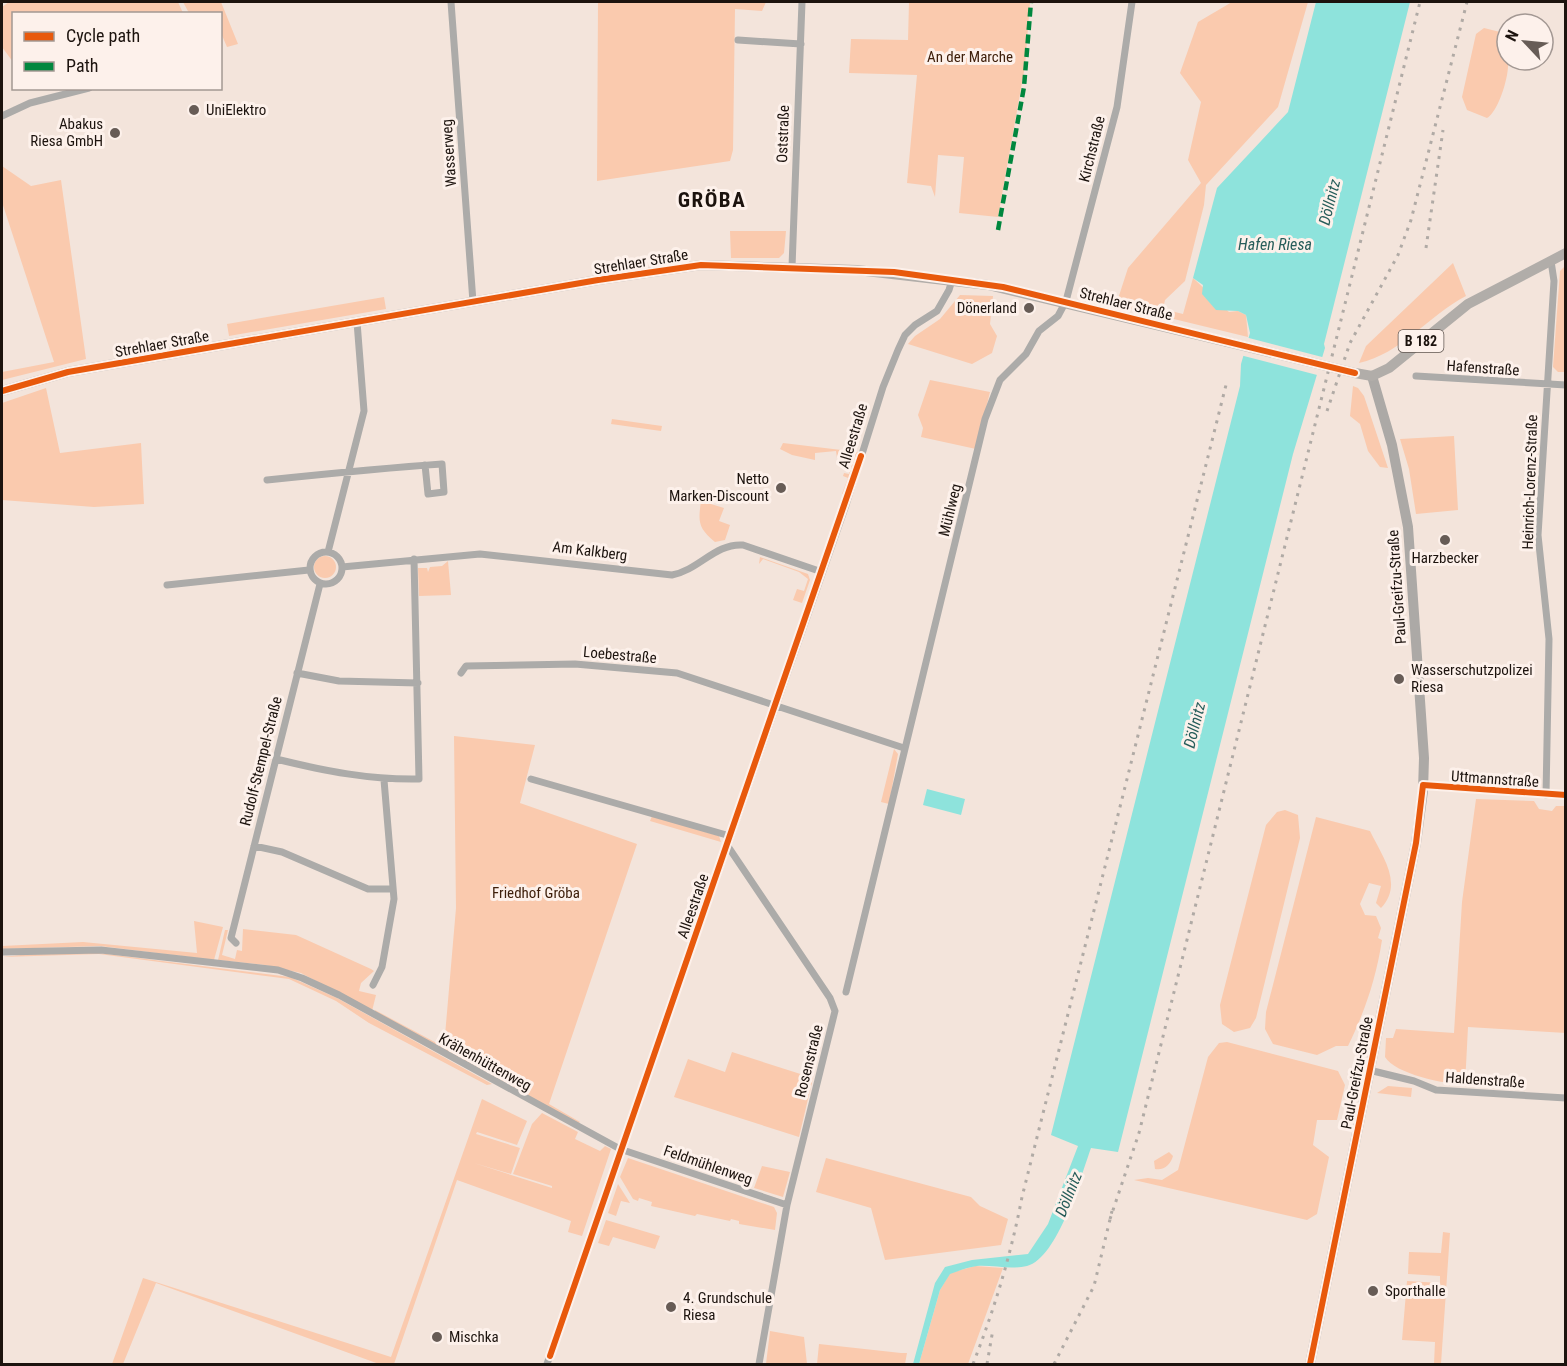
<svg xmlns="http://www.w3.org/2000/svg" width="1567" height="1366" font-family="'Roboto Condensed',sans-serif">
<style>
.green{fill:#facaae}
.water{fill:#8ee3dc}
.pier{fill:#f3e4db}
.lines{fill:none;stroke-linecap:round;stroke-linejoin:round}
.street{stroke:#acaba9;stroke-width:7}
.secondary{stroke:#aca9a6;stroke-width:10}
.primary{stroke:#b1ada9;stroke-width:10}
.rail{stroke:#b0aaa5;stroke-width:3;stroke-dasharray:3 6;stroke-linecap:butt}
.primary-bridge{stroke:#b1ada9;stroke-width:10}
.quiet{stroke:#00873e;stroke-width:4.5;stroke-dasharray:9 4.5;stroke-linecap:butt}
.cycleway-casing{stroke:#fdf1eb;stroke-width:10}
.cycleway{stroke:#e8590c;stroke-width:6}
.poi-dot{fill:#675c56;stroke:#fdf1eb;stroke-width:2}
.labels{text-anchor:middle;stroke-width:6;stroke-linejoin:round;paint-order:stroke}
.shield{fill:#fdf1eb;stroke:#605650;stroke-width:1.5}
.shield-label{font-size:14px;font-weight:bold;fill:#1c130e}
.park-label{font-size:15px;fill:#3f200c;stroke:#fdf1eb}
.poi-label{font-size:15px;fill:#1c130e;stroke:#fdf1eb;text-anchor:start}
.street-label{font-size:15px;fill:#1c130e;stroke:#fdf1eb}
.water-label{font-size:16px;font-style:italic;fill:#275d5a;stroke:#fdf1eb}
.district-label{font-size:21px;font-weight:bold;letter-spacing:1.5px;fill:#1c130e;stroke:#fdf1eb}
</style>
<rect width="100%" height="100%" fill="#f3e4db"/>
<!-- green -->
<path class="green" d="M9,2H178L183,13L14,14L13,62L2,47V7Z
M183,2H221L238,44L227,47L221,33L220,14L189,13Z
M598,2H766L762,11L735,9L733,150L730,161L597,181Z
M909,2H1030L1025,66L998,217L959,213L964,157L938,155L935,197L931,186L907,183L917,75L849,73L851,39L908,40Z
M1232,2H1308L1278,107L1206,185L1204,205L1185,281L1165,300L1163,309L1183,314L1193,278L1229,312L1238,311L1246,315L1248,337L1116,305L1128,268L1201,183L1188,160L1201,102L1180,73L1198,22Z
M1484,28L1500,32C1503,42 1508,55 1508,63C1509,77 1498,112 1487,118L1467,110L1462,97L1476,34Z
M2,166L31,186L61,180L86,359L2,380V372L54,362L2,202Z
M730,231H786L784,253L779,258H731Z
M1453,263L1466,296C1429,315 1401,354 1359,363L1366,346Z
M1565,266V372H1558L1553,367L1560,271Z
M960,295L993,296L990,324L997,336L992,353L972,364L908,344L915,336L940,319Z
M384,297L386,309L229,336L227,324Z
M930,380L990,392L976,449L921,437L923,428L918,415Z
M1353,386L1358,388L1364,396L1388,468L1380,467L1368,451L1360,424L1350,416Z
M46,388L60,453L141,443L144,504L94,507L2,500V403Z
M612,419L662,426L661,431L611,424Z
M1454,436L1458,510L1416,514L1409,469L1400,439Z
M783,443L858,452L844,494H836H842L848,478L843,476L844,473L849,474L854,459L837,458L836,451L815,453V460L792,455L780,449Z
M701,501L724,508L719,521L730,525L725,540L715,542C698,528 698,522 701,501Z
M314 567a11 11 0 1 1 22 0a11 11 0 1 1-22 0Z
M760,557L808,574L810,580L802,603L793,600L797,589L804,591L808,579L799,572L763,559L759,564Z
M448,561L451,595L419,596L418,568H427L428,572L430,567L442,566Z
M454,736L535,745L520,803L637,844L549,1104L580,1122L578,1124L375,1012V1010L444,1047L456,908Z
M894,749L898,754L889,804L881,802Z
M1476,799L1534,801L1539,809L1552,811L1556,806H1565L1566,1033L1468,1027L1465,1085C1445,1084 1395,1074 1385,1057L1386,1038H1393L1396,1029L1454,1033L1462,902Z
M1285,810L1298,815L1300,838L1256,1018L1250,1028L1234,1032L1222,1024L1220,1005L1266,825L1277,812Z
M652,816L719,836L721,842L650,821Z
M1316,817L1370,831C1382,856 1404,884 1381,908L1376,903L1381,886L1369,883L1360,904L1365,915L1376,916L1381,928L1378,938L1382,940C1376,979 1365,1011 1348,1046H1336L1317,1055L1273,1044L1265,1029L1266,1012Z
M194,921L223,927L214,960L100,946L2,949V946L83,942L197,953Z
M243,929L296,935L371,969L374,971L361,983L359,991L376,995L372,1011L301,973L265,965L218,960L225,930H228L222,955L235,959L237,950L242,951Z
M49,952L99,953L290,977L337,998L492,1084L487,1085L369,1023L336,1001L289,979L99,954L2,957Z
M1227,1042L1338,1071L1345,1085L1337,1120H1317L1313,1145L1329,1157L1317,1214L1307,1220L1134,1180L1148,1178L1162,1180L1178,1170L1208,1057L1219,1043Z
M732,1052L813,1078L799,1137L674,1097L688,1059L725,1072Z
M1388,1086L1412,1088L1411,1097L1377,1093Z
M482,1099L527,1121L517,1145L477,1132L476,1134L520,1148L511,1174L474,1163L552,1188V1186L513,1174L532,1124L542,1113L578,1132L575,1139L600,1151L605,1146L611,1149L582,1236L568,1232L571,1221L457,1180L394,1364H379L156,1283L123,1364H112L143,1278L391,1357Z
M1169,1152L1173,1156C1171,1164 1164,1171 1155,1169L1154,1161Z
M628,1158L774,1207L777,1213L775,1230L739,1224V1221L731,1219L730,1221L697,1214L695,1216L651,1206L652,1202L639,1198L638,1201L633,1199L620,1177Z
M826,1158L971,1197L980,1206L1008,1219L1001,1245L885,1260L871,1208L816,1192Z
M762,1166L790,1172L783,1197L754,1188Z
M618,1184L630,1203L621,1201L616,1216L608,1213Z
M606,1220L660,1236L655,1249L613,1237L609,1246L598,1243Z
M1443,1232L1450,1233L1441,1364H1434L1435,1342L1402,1340L1407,1281L1440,1283V1276L1408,1274L1409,1252L1441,1253Z
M975,1266L1003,1268L968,1364H919L940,1290L950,1273Z
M770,1331L804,1337L807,1364H766Z
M819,1344L901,1353H907L905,1364H817Z"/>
<!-- water -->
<path class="water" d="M1316,2H1410L1324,344L1325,348L1293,454L1118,1152L1091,1148C1081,1176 1058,1258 1027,1266C1010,1270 994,1265 977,1266C968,1267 959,1271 950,1274L940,1290L919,1364H913L935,1283L945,1267L972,1260L1028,1254L1048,1224L1078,1146L1051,1135L1240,386L1241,364L1250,333L1246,315L1238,311L1216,310L1202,294L1203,285L1193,278L1217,188L1288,112Z
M927,789L965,799L961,815L923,805Z"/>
<!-- pier -->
<path class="pier" d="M1245,337L1326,358L1321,376L1240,355Z"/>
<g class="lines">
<!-- street -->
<path class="street" d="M451,2L473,302
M738,40L801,44
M2,116L30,103L89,88
M792,267L802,2
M1416,376L1566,385
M267,480C325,474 383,468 442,464L444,492L428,494L425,465
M310 568a16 16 0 1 1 32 0a16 16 0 1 1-32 0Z
M328,552L364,411L357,322
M342,567L480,554L672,575C699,570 715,543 743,545L822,572
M167,585L309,570
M297,673L339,681L418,683
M461,673L466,666L575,664L677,673L904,748
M276,759C325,771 370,780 419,779L414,559
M531,779L730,836
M1423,785L1566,795
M1546,795L1549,639L1538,535L1554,281L1551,261
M727,845L830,998L835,1011L787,1205L759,1364
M254,846L282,852L368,889H393
M236,943L231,938L320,584
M2,952L101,950L278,970L302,978L339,995L620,1149L787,1205
M373,985L382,967L394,899L384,780
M846,992L985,419L1000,380L1026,354L1039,331L1058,316L1066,301L1117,107L1132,2
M1369,1070L1414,1081L1436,1090L1566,1098
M547,1364L846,505L883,387L898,350L905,335L915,325L937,311L949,290L952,280"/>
<!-- secondary -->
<path class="secondary" d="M1310,1364L1416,843L1423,791L1424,758L1408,527L1392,445L1372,376"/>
<!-- primary -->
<path class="primary" d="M1355,373L1372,376L1389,368L1468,304L1566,253
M2,391L68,372L598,280L701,265L857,270L988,285L1227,342"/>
<!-- rail -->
<path class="rail" d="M1426,248L1443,130
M1327,411L1350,343L1398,255L1411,220L1467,2
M1110,1219L1139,1133L1420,2
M973,1364C994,1310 1011,1255 1022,1197L1226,385
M987,1364L993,1329
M1054,1364L1094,1286L1112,1211"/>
<!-- primary-bridge -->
<path class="primary-bridge" d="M1227,342L1355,373"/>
<!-- quiet -->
<path class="quiet" d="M998,230L1024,87L1031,2"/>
<!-- cycleway casing -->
<g class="cycleway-casing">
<path id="cycleway" d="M2,391L68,372L598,280L701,265L894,272L1003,287L1355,373
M550,1356L861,456
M1310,1364L1416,843L1423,785L1566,795"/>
</g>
<!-- cycleway -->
<use href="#cycleway" class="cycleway"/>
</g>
<!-- markers -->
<g class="poi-dot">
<circle cx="194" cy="110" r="6"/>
<circle cx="115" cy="133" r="6"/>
<circle cx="1029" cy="308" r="6"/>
<circle cx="781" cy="488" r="6"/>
<circle cx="1445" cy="540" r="6"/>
<circle cx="1399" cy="679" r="6"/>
<circle cx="1373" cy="1291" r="6"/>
<circle cx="671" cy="1307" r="6"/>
<circle cx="437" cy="1337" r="6"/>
</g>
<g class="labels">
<!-- shield labels -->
<rect class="shield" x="1398.5" y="330" width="45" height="22" rx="4.5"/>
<g class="shield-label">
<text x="1421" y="346">B 182</text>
</g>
<!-- park labels -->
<g class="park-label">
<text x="970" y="62">An der Marche</text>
<text x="536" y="898">Friedhof Gröba</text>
</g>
<!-- poi labels -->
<g class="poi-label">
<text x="206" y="115">UniElektro</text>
<text x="103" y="129" text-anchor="end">Abakus<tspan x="103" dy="17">Riesa GmbH</tspan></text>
<text x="1017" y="313" text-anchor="end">Dönerland</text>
<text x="769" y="484" text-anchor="end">Netto<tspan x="769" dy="17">Marken-Discount</tspan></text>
<text x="1445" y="563" text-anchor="middle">Harzbecker</text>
<text x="1411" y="675">Wasserschutzpolizei<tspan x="1411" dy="17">Riesa</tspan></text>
<text x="1385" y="1296">Sporthalle</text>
<text x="683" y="1303">4. Grundschule<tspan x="683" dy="17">Riesa</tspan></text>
<text x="449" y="1342">Mischka</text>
</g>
<!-- street labels -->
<g class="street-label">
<text transform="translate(783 134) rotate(-88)" y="5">Oststraße</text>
<text transform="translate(1092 149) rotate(-76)" y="5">Kirchstraße</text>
<text transform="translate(449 153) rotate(-94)" y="5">Wasserweg</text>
<text transform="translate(641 262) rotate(-9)" y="5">Strehlaer Straße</text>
<text transform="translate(1126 304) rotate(14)" y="5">Strehlaer Straße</text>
<text transform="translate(162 344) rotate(-10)" y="5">Strehlaer Straße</text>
<text transform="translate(1483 368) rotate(4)" y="5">Hafenstraße</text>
<text transform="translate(853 436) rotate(-73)" y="5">Alleestraße</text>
<text transform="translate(1530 482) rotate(-88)" y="5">Heinrich-Lorenz-Straße</text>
<text transform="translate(950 510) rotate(-76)" y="5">Mühlweg</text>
<text transform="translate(590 551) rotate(7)" y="5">Am Kalkberg</text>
<text transform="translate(1397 587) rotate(-94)" y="5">Paul-Greifzu-Straße</text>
<text transform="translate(620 655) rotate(5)" y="5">Loebestraße</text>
<text transform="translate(261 761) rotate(-76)" y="5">Rudolf-Stempel-Straße</text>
<text transform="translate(1495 779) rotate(4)" y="5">Uttmannstraße</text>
<text transform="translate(693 906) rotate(-71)" y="5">Alleestraße</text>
<text transform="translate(809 1061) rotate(-76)" y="5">Rosenstraße</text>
<text transform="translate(485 1062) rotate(29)" y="5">Krähenhüttenweg</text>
<text transform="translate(1357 1073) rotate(-79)" y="5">Paul-Greifzu-Straße</text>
<text transform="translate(1485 1080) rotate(4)" y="5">Haldenstraße</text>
<text transform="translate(708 1165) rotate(19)" y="5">Feldmühlenweg</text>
</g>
<!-- water labels -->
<g class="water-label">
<text transform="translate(1329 202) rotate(-76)" y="6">Döllnitz</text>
<text x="1275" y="250">Hafen Riesa</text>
<text transform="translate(1194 725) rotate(-76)" y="6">Döllnitz</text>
<text transform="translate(1068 1194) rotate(-68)" y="6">Döllnitz</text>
</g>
<!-- district labels -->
<g class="district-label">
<text x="712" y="207">GRÖBA</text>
</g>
</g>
<!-- border -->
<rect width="1567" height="1366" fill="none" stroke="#1c130e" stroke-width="6"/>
<!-- legend -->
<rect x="12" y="12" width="210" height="78" fill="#fdf1eb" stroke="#a39893" stroke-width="1.5"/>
<rect x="24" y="32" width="30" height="9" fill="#e8590c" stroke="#a39893" stroke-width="1.5"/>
<text x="66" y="42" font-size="18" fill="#1c130e">Cycle path</text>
<rect x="24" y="62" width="30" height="9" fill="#00873e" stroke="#a39893" stroke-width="1.5"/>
<text x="66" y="72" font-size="18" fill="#1c130e">Path</text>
<!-- north arrow -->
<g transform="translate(1525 42) rotate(296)"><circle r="28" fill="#fdf1eb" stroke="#a39893" stroke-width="1.5"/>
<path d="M0-4.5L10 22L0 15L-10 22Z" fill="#675c56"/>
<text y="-9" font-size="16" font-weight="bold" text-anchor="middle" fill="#1c130e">N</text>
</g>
</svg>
